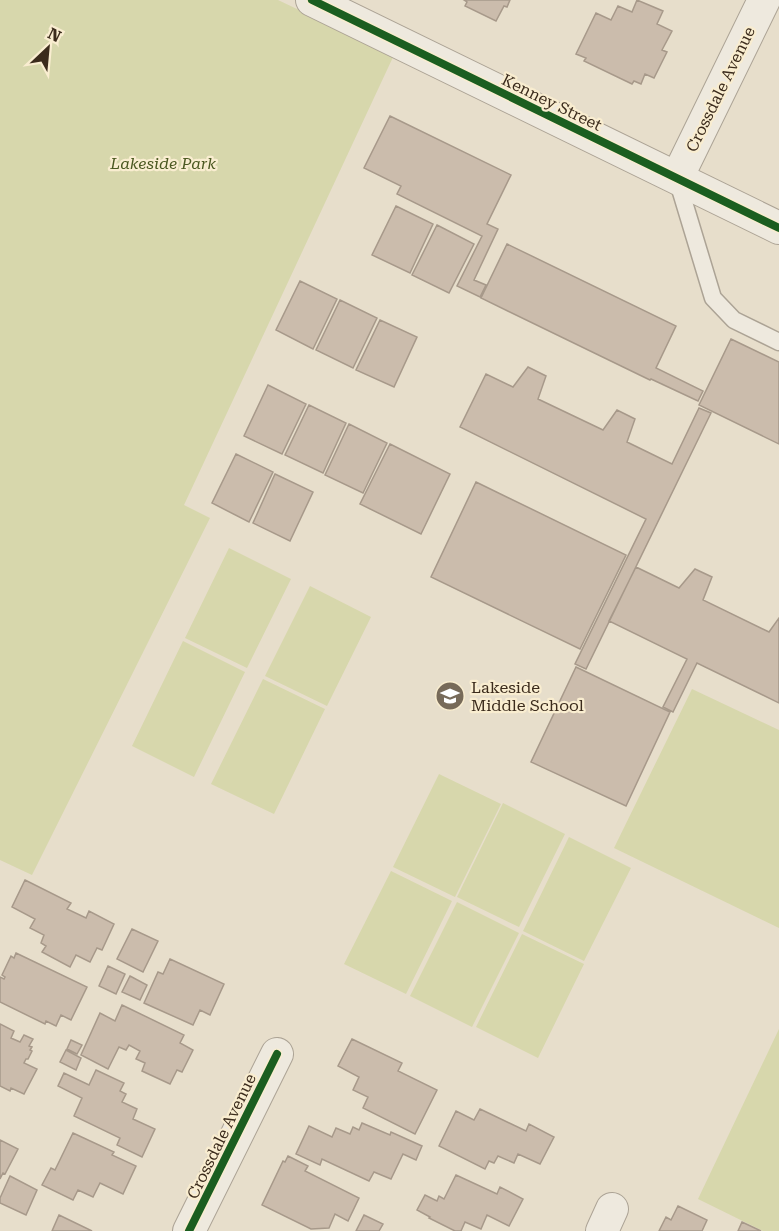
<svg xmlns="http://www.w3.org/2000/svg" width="779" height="1231" font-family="'Roboto Serif',serif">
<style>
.green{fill:#d7d7ac}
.building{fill:#cbbcac;stroke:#a7998a;stroke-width:1.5}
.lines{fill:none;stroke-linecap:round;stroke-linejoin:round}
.lane-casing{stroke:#aca395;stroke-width:19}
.street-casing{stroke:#aca395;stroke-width:34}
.lane{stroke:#eee9de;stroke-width:16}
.street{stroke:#eee9de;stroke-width:32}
.cycleway-casing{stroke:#f9edd0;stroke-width:11}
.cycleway{stroke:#1b5e20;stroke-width:8}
.labels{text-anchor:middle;stroke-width:4.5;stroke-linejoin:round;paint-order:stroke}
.street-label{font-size:16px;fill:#3b2b1c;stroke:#f9edd0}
.park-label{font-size:16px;font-style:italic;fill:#4b5921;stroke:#f9edd0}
.poi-label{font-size:16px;fill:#3b2b1c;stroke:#f9edd0;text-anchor:start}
</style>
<rect width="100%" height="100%" fill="#e7decb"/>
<!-- green -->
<path class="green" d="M0,0H278L394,55L184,505L210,518L32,875L0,860Z
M229,548L291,579L247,668L185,638Z
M310,586L371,617L327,706L265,676Z
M183,641L245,672L194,777L132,746Z
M263,679L325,709L274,814L211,784Z
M692,689L779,730V928L614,848Z
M439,774L501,804L455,897L393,867Z
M503,803L565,834L519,927L457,897Z
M569,837L631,868L584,961L523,931Z
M391,871L452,901L406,994L344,964Z
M457,902L519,933L472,1027L410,996Z
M522,934L584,964L538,1058L476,1027Z
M779,1029V1231H763L698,1199Z"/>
<!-- building -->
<path class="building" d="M464,0H510L507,7L504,6L496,21L465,6L467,2Z
M637,0L663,11L657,24L672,31L662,50L667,52L654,78L645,74L641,84L634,81L632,84L584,61L586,58L576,54L596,13L611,20L618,6L632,12Z
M390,116L511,175L487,224L498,229L474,280L486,285L480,297L457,286L482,236L397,194L401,186L364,168Z
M396,206L433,224L410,273L372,255Z
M437,225L474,244L449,293L412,275Z
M507,244L676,326L656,368L703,391L698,401L651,379L650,380L481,298Z
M300,281L337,299L313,349L276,330Z
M340,300L377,318L353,368L316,350Z
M380,320L417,337L394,387L356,370Z
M731,339L779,362V444L699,405Z
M528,367L546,376L538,399L603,430L617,410L635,419L627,442L672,464L699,408L711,413L586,669L575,664L646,519L460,427L486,374L513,387Z
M268,385L306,404L282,454L244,436Z
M309,405L346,423L323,473L285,455Z
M349,424L387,443L363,493L325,475Z
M390,444L450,474L421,534L360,504Z
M236,454L273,472L249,522L212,503Z
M275,474L313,492L290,541L253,523Z
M476,482L626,555L580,649L431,577Z
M636,567L679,588L695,569L712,577L703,600L769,632L779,618V703L697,663L673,712L663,707L687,659L609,621Z
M576,667L670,712L626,806L531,762Z
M25,880L71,903L67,909L86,918L89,911L114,924L102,950L97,948L90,962L76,955L70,967L42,952L46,946L41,943L44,935L30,928L35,919L12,907Z
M132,929L158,941L143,972L117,959Z
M16,953L87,987L71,1020L61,1015L56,1026L46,1021L45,1024L0,1002V977L4,979L5,977L2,975L11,956L14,958Z
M170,959L224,984L210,1015L200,1010L193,1025L144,1003L158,972L163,974Z
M108,966L125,974L116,994L99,986Z
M130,976L147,985L140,1000L122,992Z
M122,1005L184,1035L180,1043L193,1050L182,1072L177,1070L170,1084L142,1071L145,1063L136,1059L140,1051L129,1045L126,1050L119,1047L108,1069L81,1055L100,1013L115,1021Z
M0,1024L14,1031L11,1038L20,1042L24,1035L33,1039L29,1046L32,1047L30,1050L32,1051L28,1059H26L24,1063L37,1069L24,1094L11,1088L10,1091L0,1086Z
M352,1039L402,1063L398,1071L437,1090L415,1134L363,1108L368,1097L353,1090L359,1077L338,1066Z
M71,1040L82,1045L77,1054L67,1049Z
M66,1050L81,1058L76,1070L60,1062Z
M96,1070L124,1083L120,1091L126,1094L122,1102L137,1109L133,1119L155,1129L142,1157L117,1145L120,1138L74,1116L82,1098L58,1086L64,1073L89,1085Z
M480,1109L526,1131L529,1124L554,1137L540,1164L518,1154L514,1163L498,1156L494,1163L489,1161L485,1169L439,1146L456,1111L474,1120Z
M362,1123L390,1135L391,1132L422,1146L416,1160L403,1154L391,1179L374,1172L369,1181L322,1159L320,1165L296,1154L309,1126L332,1137L336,1128L350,1134L353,1127L359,1130Z
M73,1133L114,1152L112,1155L136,1166L123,1194L100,1183L93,1197L78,1190L73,1200L42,1185L51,1168L55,1170Z
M0,1140L18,1149L5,1174L3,1173L0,1179Z
M288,1156L308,1166L305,1171L359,1198L348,1221L335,1214L329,1228L311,1229L262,1205L283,1161L285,1162Z
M456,1175L497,1194L500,1187L523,1199L509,1226L487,1215L481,1229L465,1222L461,1231H455L429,1218L430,1217L417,1210L425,1195L437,1201L439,1196L444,1199Z
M10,1176L37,1190L26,1215L0,1203V1198Z
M678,1206L707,1220L702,1231H659L666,1217L671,1220Z
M59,1215L92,1231H52Z
M364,1215L383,1224L379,1231H356Z
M742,1222L761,1231H738Z"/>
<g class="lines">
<!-- lane casing -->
<g class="lane-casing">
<path id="lane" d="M677,179L713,298L734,320L779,342"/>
</g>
<!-- street casing -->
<g class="street-casing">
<path id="street" d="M312,0L779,228
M677,178L764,0
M189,1231L277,1054
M602,1231L612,1209"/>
</g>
<!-- lane -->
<use href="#lane" class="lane"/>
<!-- street -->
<use href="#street" class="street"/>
<!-- cycleway casing -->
<g class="cycleway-casing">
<path id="cycleway" d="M312,0L779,228
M189,1231L277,1054"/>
</g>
<!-- cycleway -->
<use href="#cycleway" class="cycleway"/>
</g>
<!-- icons -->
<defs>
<g id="school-disc" transform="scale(1.5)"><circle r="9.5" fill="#776a59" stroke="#f9edd0"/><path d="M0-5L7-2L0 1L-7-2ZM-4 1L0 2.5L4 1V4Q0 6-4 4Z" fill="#fff"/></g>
</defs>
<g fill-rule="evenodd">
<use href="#school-disc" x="450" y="696"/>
</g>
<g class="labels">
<!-- street labels -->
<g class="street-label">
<text transform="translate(720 89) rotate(-64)" y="6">Crossdale Avenue</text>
<text transform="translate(552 102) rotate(26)" y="6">Kenney Street</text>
<text transform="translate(221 1136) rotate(-64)" y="6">Crossdale Avenue</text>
</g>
<!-- park labels -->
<g class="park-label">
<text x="163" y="169">Lakeside Park</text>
</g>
<!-- poi labels -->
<g class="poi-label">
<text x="471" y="693">Lakeside<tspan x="471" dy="18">Middle School</tspan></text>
</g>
</g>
<!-- north arrow -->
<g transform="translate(48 48) rotate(26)" stroke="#f9edd0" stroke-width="4.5" paint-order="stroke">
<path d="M0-4.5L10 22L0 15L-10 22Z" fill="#3b2b1c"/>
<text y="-9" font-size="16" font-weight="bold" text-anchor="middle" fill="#3b2b1c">N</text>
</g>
</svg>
